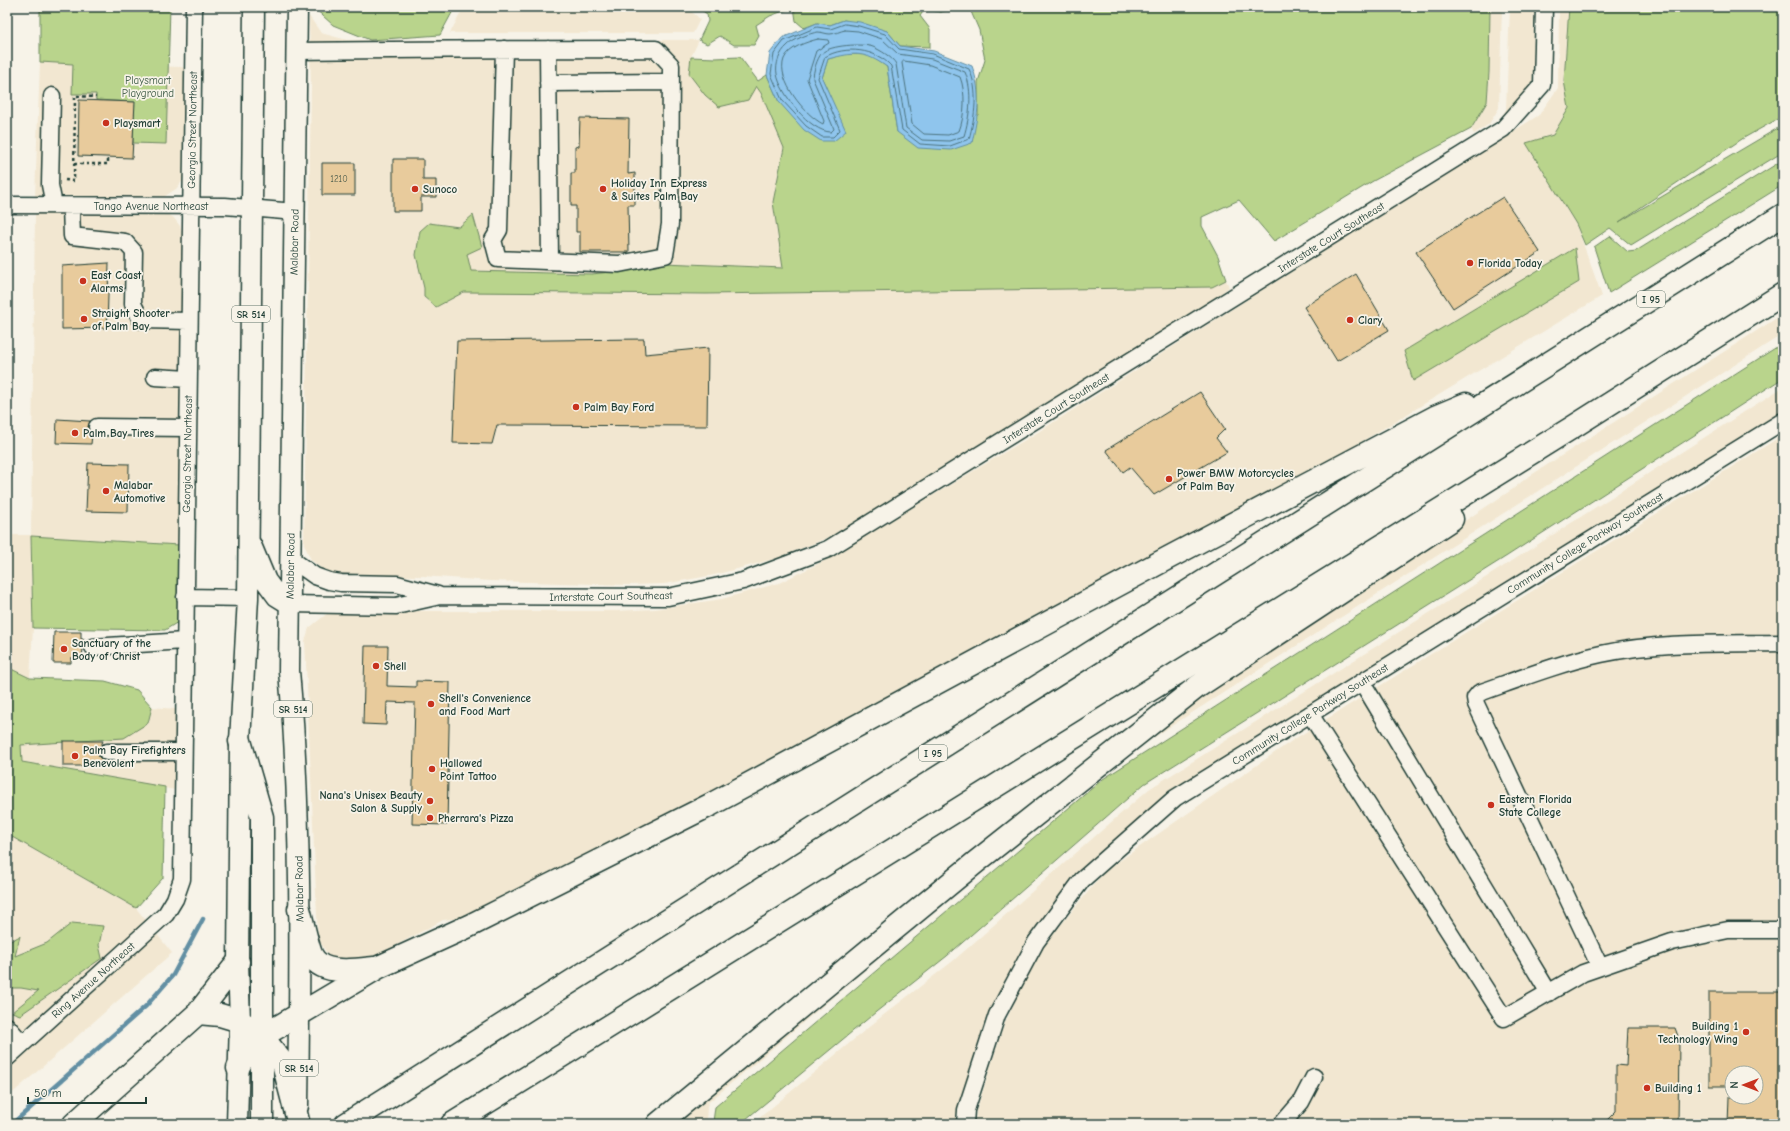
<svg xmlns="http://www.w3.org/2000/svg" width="1790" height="1131" font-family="'Comic Neue',sans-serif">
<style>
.built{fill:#f2e7d1;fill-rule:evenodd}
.green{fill:#b9d48c;stroke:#6c8860}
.water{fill:#8fc5ed;stroke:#628fa3}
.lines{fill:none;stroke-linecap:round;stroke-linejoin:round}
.shore{stroke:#4c737e;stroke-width:1}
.stream{stroke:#628fa3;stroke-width:4.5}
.building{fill:#e8cb9c;stroke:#1f3d34}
.minor-casing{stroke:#1f3d34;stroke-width:19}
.major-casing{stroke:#1f3d34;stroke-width:23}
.highway-casing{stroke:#1f3d34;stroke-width:25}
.path{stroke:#1f3d34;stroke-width:2.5;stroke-dasharray:3 3;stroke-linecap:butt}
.minor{stroke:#f7f3e8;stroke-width:16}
.major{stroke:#f7f3e8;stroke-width:20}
.highway{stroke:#f7f3e8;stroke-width:22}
.poi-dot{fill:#c8321e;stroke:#f7f3e8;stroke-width:1.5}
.labels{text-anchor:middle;stroke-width:3.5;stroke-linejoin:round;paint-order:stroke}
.number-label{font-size:9px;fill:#51604e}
.shield{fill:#f7f3e8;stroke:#60746a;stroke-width:1}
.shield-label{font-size:10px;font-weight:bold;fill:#1f3d34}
.park-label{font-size:11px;fill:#3e5b46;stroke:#f7f3e8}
.poi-label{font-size:11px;font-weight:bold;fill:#1f3d34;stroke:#f7f3e8;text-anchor:start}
.street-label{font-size:11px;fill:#1f3d34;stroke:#f7f3e8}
</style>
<rect width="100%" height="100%" fill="#f7f3e8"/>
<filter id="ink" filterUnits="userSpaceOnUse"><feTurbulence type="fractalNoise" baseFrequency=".025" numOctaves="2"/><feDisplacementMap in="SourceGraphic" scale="8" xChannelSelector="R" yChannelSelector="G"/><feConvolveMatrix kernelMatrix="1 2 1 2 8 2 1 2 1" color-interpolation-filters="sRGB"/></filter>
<g filter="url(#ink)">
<!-- built -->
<path class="built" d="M464,7H690L692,12L700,19L693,33H450Z
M1490,7H1502L1499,108L1489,124L1474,134L1471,129L1487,102L1489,72Z
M1510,7H1534L1533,82L1502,118L1506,109Z
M1559,7H1569L1564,81L1569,108L1553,135L1526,143L1576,224L1602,296L1353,447L1156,556L894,696L470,917L443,920L378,955L361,961L344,962L330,958L318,939L305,641L309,628L328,613L348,611H617L655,609L722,599L779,583L822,562L1035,434L1539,115L1558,88Z
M309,16L321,33L347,40H699L691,57L689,74L756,86L761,93L784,148L773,202L783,268L664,263L637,269L592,274L470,271L459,227L429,223L424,297L436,307L463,292L1212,287L1226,280L1229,287L1212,301L909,492L834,535L778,558L714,575L664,584L629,585L491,581L423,576L335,575L322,569L311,560L304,544L311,85Z
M40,62L181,67L187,69L184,179L176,189L165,196L35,197Z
M35,212L166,214L173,217L180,226L185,244L179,545L31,536L33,628L30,678L7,667V535H31Z
M1783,314V334L1120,759L1203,694L1513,489L1525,479Z
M1783,387V411L1170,791L1075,875L1028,939L989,1011L957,1110L956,1124H752L881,1017L953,961L1149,789L1512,561Z
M1783,435V1124H975L976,1112L1004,1025L1037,954L1105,871L1293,740ZM1732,1073H1756V1097H1732Z
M152,707L176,709L175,790L22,762L21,745L63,741L148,723Z
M1039,823L709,1102L707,1106L706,1124H671Z
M7,834L136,908L172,953L7,1098Z"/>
<!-- green -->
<path class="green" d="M40,7H170L166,144L133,143L134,102L96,100V94H72L73,64L40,62Z
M313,7H455L440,35L370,40L333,25Z
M697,7H716L717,9L722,7H967H957L941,12L925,9L920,16L930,29V47L900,46L887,31L844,20L830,25L817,23L804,28L796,21L794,7L770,16L756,25L759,36L754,45H734L720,36L707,44L699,40L708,21L707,14Z
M969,7H1490L1489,72L1487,102L1471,129L1373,181L1274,241L1239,200L1202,217V226L1218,256L1226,280L1212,287L706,294L464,292L436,307L424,297V288L416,255L420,231L429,223L459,227L473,215L482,247L467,254L471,271L592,274L637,269L664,263L783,268L773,202L784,148L761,93L756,86L748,100L719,107L705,95L689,74L691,57L715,58L740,57L758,81L767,75L779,102L834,141L832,102L822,78L828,59L846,54L870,55L887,67L897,132L978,115V82L985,60L979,30Z
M1569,7H1783V116L1742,139L1619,222L1783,125V152L1631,245L1610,228L1585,245L1576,224L1526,143L1553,135L1569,108L1564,81Z
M1783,160V185L1609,293L1594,247L1610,236L1628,252L1636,251Z
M1575,248L1579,282L1413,381L1404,351Z
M1783,343V378L1507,556L1144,784L947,956L876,1012L740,1124H715L713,1122L715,1107L1103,779Z
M31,536L179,545L178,622L165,630L33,628Z
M7,667L30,678L105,681L137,690L152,707L148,723L124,738L21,745L22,762L165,787L163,878L136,908L7,834Z
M72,923L103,926L99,945L102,958L20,1015L12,1012L38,991L21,988H7V943L20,936L15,956L47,943Z"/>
<!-- water -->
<path class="water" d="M844,20L860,22L887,31L900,46L934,51L972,66C982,93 978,115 972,143L951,150L918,148L897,132L887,67C864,51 855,52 828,59L822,78L846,131L834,141H821L804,130L779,102L767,75L770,53L782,38L817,23L830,25Z"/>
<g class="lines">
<!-- shore -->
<path class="shore" d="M845,24L859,26L885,34L899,49L933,54L969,69C979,90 975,117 969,139L950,146L920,144L902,130L891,66C876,49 845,45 825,57L818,78L840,130L833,137H822L806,126L782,100L771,74L774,54L784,41L817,27L830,29Z
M845,30L858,31L882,39L898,54L932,59L965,72C973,91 970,116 964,136L949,141L922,140L906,128L896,64C892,57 880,50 873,47C863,43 830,45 822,53C817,58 813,72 813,79L834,129L831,132C810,132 780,93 777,74C775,64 780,52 787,46C792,40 810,33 818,32C822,32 826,34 830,34C835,34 840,31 845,30Z
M818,39L828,40L829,43L816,51L807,79L824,121L823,124C805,115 776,80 784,59C789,47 807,42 818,39Z
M904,61L930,65L960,77C966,92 965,116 959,131L948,135L924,134L912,124L902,63Z"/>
<!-- stream -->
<path class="stream" d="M12,1124L146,1006L173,975L203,919"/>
</g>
<!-- building -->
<path class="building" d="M79,100L135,102L132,158L78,156Z
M580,118L629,119L628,174L635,173V205H628L629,252H580V232H576V206H571V173H575V147L579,146Z
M393,159H423V180H436V197H421V211H393Z
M322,163H355V195H322Z
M1503,197L1540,252L1453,308L1416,252Z
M109,263L107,328L62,329V266Z
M1356,274L1389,330L1337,361L1304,307Z
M644,339L645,354L708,348L707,426L497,425L492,444L453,443L457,341Z
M1200,392L1225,429L1216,438L1227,452L1154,495L1130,467L1123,472L1106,450Z
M57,419L90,421L88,427L92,435L91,444L56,443Z
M88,463L129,464L128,512L86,511Z
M54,632H81V639H84L82,658H71V663H53Z
M365,646H388L387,686L416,687V681L450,682L447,825L412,824L415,703L387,702L386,725L363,724Z
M63,741H103L98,752L99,757L103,760V766H63Z
M1709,992H1783V1124H1728L1729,1097H1756V1073H1732V1086H1709Z
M1628,1028H1675L1679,1039L1678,1124H1603L1616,1111V1065L1626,1066Z"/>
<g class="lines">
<!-- minor casing -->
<g class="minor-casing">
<path id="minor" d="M548,49L550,261
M296,51C416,49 536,49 656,49L671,65L670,224L665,255L619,264L498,259L493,240L499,230L504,49
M548,83L671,82
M52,96L50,185L54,205
M7,205L225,206L295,212
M71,206L72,236L125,242L134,252L133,304L141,320L189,321
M155,377L188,379
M97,427L187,428
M291,559L315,576L329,581L341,583L397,584L438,595
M185,597L248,598
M290,604L396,606L440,596L668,597L743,581L828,549L1503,129L1542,85L1544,7
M93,647L184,641
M1362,682L1549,993
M1310,714L1504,1018L1583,973L1672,942L1728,930H1783
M107,752H183
M1600,967L1476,704L1475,698L1479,693C1519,679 1560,663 1601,654C1663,641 1720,644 1783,643
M7,1026L22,1043
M7,1058L166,914L175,899L182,879L194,7
M965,1124L966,1110L997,1015L1036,942L1082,880L1175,798L1783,421
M1282,1124L1301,1102L1314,1077"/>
</g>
<!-- major casing -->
<g class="major-casing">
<path id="major" d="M297,7L289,671C302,815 300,961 298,1106
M251,545L266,581L277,596L290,604
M237,1124L240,1021L238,962L240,741L248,598L254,7"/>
</g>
<!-- highway casing -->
<g class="highway-casing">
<path id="highway" d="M240,741L262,817V1124
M299,909C303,923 306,940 311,954C320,976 355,970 374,968
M198,1013L220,1015L240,1021L261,1035L283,1063L298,1121
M238,1068L251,1043L379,967L469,926L710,805L1168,558L1435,417L1466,404
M74,1124L198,1013L238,962
M346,1124L1783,215
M452,1124L1573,427L1783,294
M658,1124L976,862L1197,687L1452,519"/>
</g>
<!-- path -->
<path class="path" d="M74,164H108V157
M65,180L74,181L75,96L96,97"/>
<!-- minor -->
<use href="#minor" class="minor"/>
<!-- major -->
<use href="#major" class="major"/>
<!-- highway -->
<use href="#highway" class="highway"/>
</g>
</g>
<!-- markers -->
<g class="poi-dot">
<circle cx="106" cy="123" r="4"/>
<circle cx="415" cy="189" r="4"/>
<circle cx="603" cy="189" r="4"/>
<circle cx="1470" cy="263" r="4"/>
<circle cx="83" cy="281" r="4"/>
<circle cx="84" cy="319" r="4"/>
<circle cx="1350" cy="320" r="4"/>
<circle cx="576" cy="407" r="4"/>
<circle cx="75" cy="433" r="4"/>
<circle cx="1169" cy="479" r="4"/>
<circle cx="106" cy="491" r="4"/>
<circle cx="64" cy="649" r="4"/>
<circle cx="376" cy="666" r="4"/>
<circle cx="431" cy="704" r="4"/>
<circle cx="75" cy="756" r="4"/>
<circle cx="432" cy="769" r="4"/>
<circle cx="430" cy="801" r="4"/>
<circle cx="1491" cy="805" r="4"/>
<circle cx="430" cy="818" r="4"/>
<circle cx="1746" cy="1032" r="4"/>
<circle cx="1647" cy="1088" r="4"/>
</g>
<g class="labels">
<!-- number labels -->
<g class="number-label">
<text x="339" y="182">1210</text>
</g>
<!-- shield labels -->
<g class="shield">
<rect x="1637" y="291" width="28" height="16" rx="3"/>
<rect x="232" y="306" width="38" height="16" rx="3"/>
<rect x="274" y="701" width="38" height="16" rx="3"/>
<rect x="919" y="745" width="28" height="16" rx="3"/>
<rect x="280" y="1060" width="38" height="16" rx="3"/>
</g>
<g class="shield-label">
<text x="1651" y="303">I 95</text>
<text x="251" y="318">SR 514</text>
<text x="293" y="713">SR 514</text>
<text x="933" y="757">I 95</text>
<text x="299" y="1072">SR 514</text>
</g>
<!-- park labels -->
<g class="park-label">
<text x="148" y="84">Playsmart<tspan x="148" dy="13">Playground</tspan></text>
</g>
<!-- poi labels -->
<g class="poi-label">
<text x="114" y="127">Playsmart</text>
<text x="611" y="187">Holiday Inn Express<tspan x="611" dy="13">&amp; Suites Palm Bay</tspan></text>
<text x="423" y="193">Sunoco</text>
<text x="1478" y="267">Florida Today</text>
<text x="91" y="279">East Coast<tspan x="91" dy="13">Alarms</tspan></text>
<text x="92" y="317">Straight Shooter<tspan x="92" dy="13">of Palm Bay</tspan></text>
<text x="1358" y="324">Clary</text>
<text x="584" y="411">Palm Bay Ford</text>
<text x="83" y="437">Palm Bay Tires</text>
<text x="1177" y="477">Power BMW Motorcycles<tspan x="1177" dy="13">of Palm Bay</tspan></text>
<text x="114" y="489">Malabar<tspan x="114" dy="13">Automotive</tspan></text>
<text x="72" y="647">Sanctuary of the<tspan x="72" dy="13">Body of Christ</tspan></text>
<text x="384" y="670">Shell</text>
<text x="439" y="702">Shell's Convenience<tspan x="439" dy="13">and Food Mart</tspan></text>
<text x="83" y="754">Palm Bay Firefighters<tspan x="83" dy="13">Benevolent</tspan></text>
<text x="440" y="767">Hallowed<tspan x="440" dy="13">Point Tattoo</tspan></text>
<text x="422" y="799" text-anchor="end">Nana's Unisex Beauty<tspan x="422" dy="13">Salon &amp; Supply</tspan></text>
<text x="1499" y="803">Eastern Florida<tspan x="1499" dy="13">State College</tspan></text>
<text x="438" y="822">Pherrara's Pizza</text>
<text x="1738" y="1030" text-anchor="end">Building 1<tspan x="1738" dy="13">Technology Wing</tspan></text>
<text x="1655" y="1092">Building 1</text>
</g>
<!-- street labels -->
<g class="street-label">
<text transform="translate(192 130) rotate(-89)" y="4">Georgia Street Northeast</text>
<text x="151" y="210">Tango Avenue Northeast</text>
<text transform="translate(1331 237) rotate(-32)" y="4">Interstate Court Southeast</text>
<text transform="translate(294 242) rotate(-89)" y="4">Malabar Road</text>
<text transform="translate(1056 408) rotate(-32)" y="4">Interstate Court Southeast</text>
<text transform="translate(187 454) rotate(-89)" y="4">Georgia Street Northeast</text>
<text transform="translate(1585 543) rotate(-32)" y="4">Community College Parkway Southeast</text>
<text transform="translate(290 566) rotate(-89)" y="4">Malabar Road</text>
<text transform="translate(611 596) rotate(-1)" y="4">Interstate Court Southeast</text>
<text transform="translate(1310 714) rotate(-32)" y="4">Community College Parkway Southeast</text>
<text transform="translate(299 889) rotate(-91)" y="4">Malabar Road</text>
<text transform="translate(93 980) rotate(-42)" y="4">Ring Avenue Northeast</text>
</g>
</g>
<!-- margin -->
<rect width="1790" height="1131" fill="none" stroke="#f7f3e8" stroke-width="24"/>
<rect x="12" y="12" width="1766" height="1107" fill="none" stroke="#1f3d34" stroke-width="1.5" filter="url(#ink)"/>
<!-- north arrow -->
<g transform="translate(1744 1085) rotate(270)"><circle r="19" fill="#f7f3e8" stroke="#a1aaa0"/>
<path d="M0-3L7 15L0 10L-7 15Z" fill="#c8321e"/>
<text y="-6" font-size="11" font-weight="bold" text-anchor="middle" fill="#1f3d34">N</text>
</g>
<!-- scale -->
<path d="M28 1097v6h118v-6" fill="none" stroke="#1f3d34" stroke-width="2"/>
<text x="34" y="1097" font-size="12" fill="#1f3d34" stroke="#f7f3e8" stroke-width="3" paint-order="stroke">50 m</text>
</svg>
